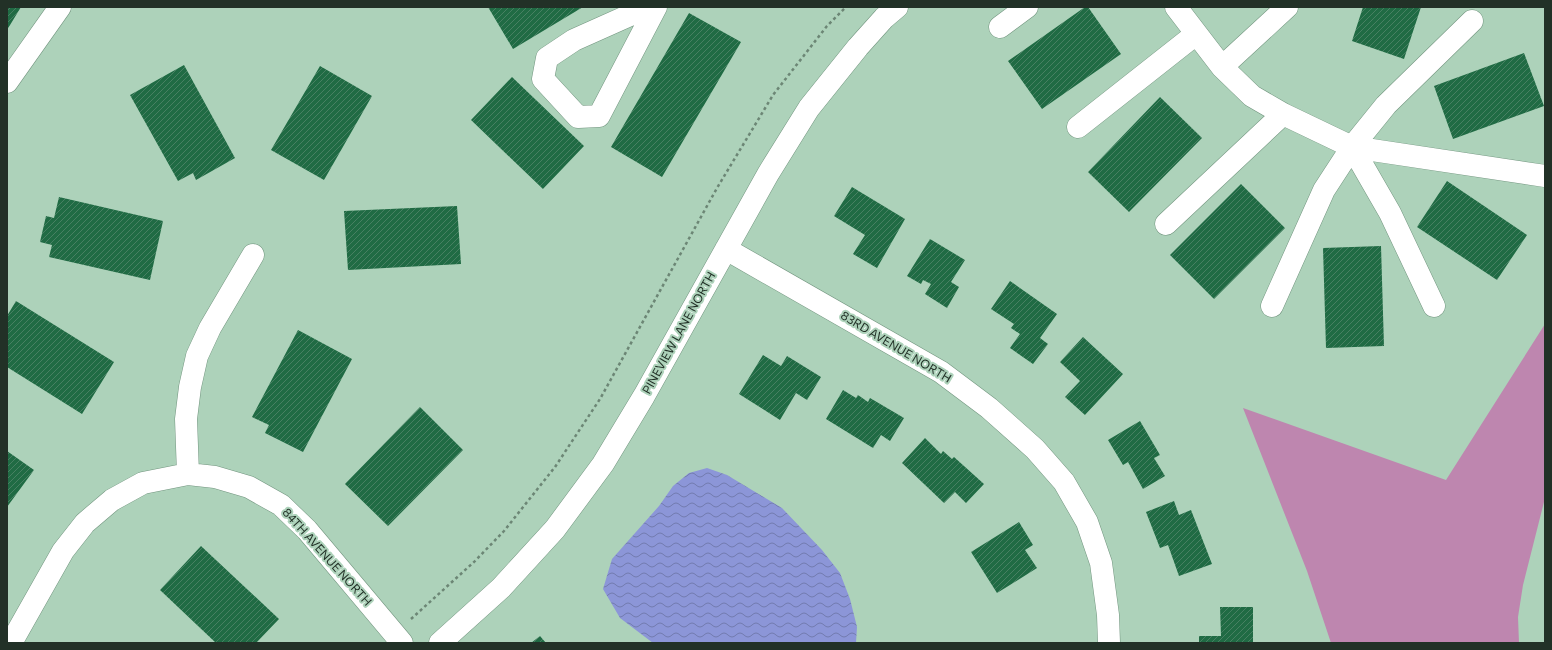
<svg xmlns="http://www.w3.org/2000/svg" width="1552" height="650" font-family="Commissioner,sans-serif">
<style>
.green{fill:#be86af}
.water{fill:url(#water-waves)}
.building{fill:url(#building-hatch)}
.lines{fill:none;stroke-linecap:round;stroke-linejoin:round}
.minor-casing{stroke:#72957f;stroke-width:23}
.path{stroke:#6c8675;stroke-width:2.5;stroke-dasharray:3 3;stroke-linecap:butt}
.minor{stroke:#fff;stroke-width:22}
.labels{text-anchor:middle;stroke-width:4;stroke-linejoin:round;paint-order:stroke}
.street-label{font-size:12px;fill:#223127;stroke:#add2ba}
</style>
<defs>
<pattern id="water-waves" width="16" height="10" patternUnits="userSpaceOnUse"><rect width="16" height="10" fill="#8c96d8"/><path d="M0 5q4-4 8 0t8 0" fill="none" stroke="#727baf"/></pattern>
<pattern id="building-hatch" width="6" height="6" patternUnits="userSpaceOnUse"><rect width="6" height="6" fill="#206b44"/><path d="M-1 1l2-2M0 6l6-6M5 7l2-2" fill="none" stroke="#478062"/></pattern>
</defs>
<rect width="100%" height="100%" fill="#add2ba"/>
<!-- green -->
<path class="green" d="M1545,324V498L1523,585L1518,617L1519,643H1331L1307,571L1243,408L1446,480Z"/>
<!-- water -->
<path class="water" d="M707,468L727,475L782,508L822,550L840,573L850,599L857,627L856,643H653L620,618L603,589L612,559L659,506L673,486L689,473Z"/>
<!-- building -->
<path class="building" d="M7,7H21L7,30Z
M488,7H583L513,49Z
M1085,7H1088L1121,54L1042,109L1008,61Z
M1363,7H1421L1404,59L1352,41Z
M689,13L741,42L662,177L611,147Z
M1524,53L1544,106L1453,139L1434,86Z
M184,65L235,158L196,180L193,173L178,181L130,95Z
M320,66L372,96L324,180L271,150Z
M512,77L584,146L543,189L471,120Z
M1160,97L1202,138L1129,212L1088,172Z
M1447,181L1527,235L1497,280L1417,227Z
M1241,184L1285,228L1214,299L1170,255Z
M852,187L905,219L877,268L853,254L865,235L834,216Z
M59,197L163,221L150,280L49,257L52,245L40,242L46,216L54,218Z
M457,206L461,264L348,270L344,211Z
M930,239L965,260L951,282L959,287L947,308L925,294L931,284L923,280L921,284L907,276Z
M1381,246L1384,346L1326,348L1323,248Z
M1010,281L1057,314L1040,338L1048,344L1033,364L1010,348L1020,334L1011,328L1014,324L991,309Z
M16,301L114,362L82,414L7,367V316Z
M298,330L352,359L303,452L265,433L269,425L252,417Z
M1083,337L1123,374L1085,415L1065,397L1080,381L1060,362Z
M763,355L781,366L787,356L821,377L807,400L796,393L780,420L739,394Z
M843,390L856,398L858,395L868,402L870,398L904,418L890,441L881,435L873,448L826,419Z
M420,407L463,450L388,526L345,484Z
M1140,421L1160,455L1154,458L1165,476L1143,489L1128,462L1123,465L1108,440Z
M925,438L941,454L943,451L952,459L954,457L984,484L966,503L955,492L944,503L902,463Z
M7,451L34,470L7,507Z
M1174,501L1179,515L1191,510L1212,564L1179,576L1168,545L1160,548L1146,512Z
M1019,522L1033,545L1025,550L1037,568L997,593L971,552Z
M201,546L279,619L256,643H216L160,590Z
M1220,607H1253V643H1199V636H1221Z
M540,636L546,643H531Z"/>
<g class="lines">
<!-- minor casing -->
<g class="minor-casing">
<path id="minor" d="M648,7L574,40L547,58L543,79L578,117L599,116L656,7
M1176,7L1222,67L1252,96L1283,114L1352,147
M1472,21L1386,105L1352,147L1545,176
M1000,27L1027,7
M1222,67L1287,7
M7,82L60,7
M1078,127L1196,34
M1166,224L1283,114
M726,249L941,372L989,408L1035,449L1064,482L1087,522L1101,563L1108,615L1109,643
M1272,306L1324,190L1352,147L1390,213L1434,306
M188,474L186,419L190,387L197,356L210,328L253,255
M11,643L63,551L85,523L112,500L143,483L188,474L215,477L249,487L281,505L307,530L402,643
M440,643L501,588L555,529L603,464L644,396L768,174L809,108L858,47L884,18L897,7"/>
</g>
<!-- path -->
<path class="path" d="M411,619L474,562L504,531L555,467L600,399L717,188L773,95L827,26L846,7"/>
<!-- minor -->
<use href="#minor" class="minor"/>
</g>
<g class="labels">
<!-- street labels -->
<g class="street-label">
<text transform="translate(679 333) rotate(-61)" y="4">PINEVIEW LANE NORTH</text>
<text transform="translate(896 347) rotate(31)" y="4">83RD AVENUE NORTH</text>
<text transform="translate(327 557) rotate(48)" y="4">84TH AVENUE NORTH</text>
</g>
</g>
<!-- border -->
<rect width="1552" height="650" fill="none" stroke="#223127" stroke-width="16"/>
</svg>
